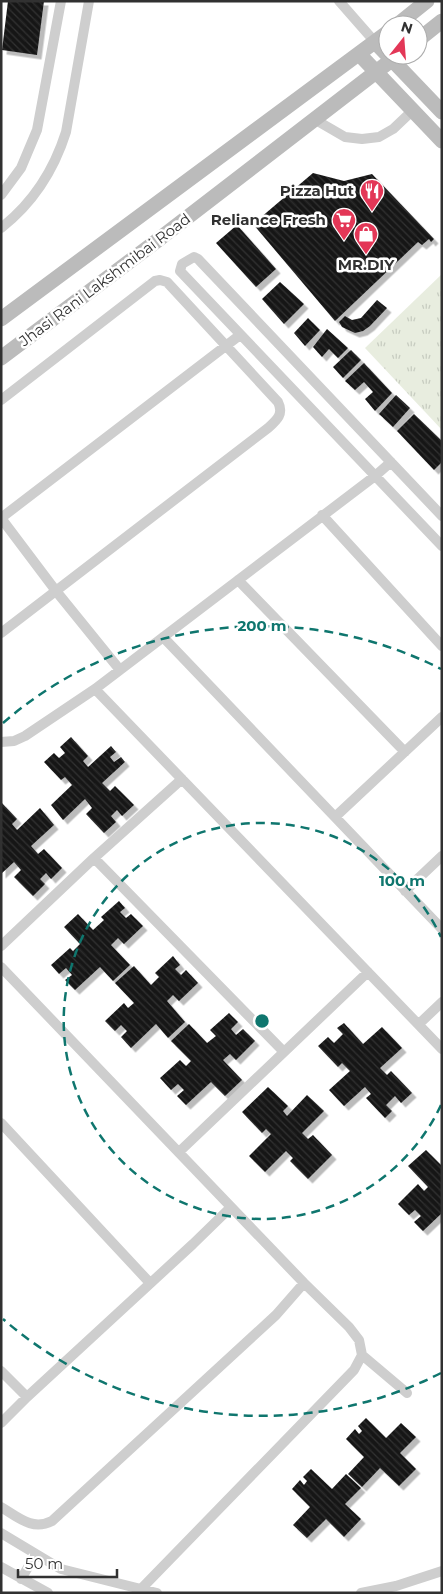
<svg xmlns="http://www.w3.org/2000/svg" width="443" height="1594" font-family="Montserrat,sans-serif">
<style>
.park{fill:url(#park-tufts)}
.building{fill:url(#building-back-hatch);filter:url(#shadow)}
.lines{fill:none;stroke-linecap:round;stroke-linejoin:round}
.street{stroke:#cecece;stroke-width:10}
.secondary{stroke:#bbb;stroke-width:15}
.ring{fill:none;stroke:#0f766e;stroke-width:2.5;stroke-dasharray:9 6}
.labels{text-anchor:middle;stroke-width:5;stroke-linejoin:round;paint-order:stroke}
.poi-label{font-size:15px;font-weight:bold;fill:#313131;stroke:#fff;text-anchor:end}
.street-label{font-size:15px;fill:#313131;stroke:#fff}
.centre{fill:#0f766e;stroke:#fff;stroke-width:2.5}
.ring-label{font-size:15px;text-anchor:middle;font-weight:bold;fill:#0f766e;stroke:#fff;stroke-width:5;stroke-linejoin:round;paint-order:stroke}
</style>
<defs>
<pattern id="park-tufts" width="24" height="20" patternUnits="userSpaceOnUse" patternTransform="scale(1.25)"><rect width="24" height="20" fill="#e8eddf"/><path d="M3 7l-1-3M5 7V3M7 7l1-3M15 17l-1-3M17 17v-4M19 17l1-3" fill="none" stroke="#c7ccc0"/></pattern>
<pattern id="building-back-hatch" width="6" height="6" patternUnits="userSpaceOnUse" patternTransform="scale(1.25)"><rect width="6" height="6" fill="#181818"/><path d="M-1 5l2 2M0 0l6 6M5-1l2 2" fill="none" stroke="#313131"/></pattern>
<filter id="shadow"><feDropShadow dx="4.5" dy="4.5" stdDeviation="0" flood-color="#0004"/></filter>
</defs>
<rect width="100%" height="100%" fill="#fff"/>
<!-- park -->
<path class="park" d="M442,274V430L365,348Z"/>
<!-- building -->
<path class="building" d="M8,1H44L37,55L2,50Z
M313,173L344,181L372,174L434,239L431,242L429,239L422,245L418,242L335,321L253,224Z
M237,225L276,269L256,287L216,243Z
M280,282L304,304L284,324L262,299Z
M377,300L387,308L370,326L363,331L355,333L342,327L339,322L345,316L352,320L361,318Z
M308,318L320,330L305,346L294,333Z
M327,329L348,348L338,358L329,349L322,357L313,347Z
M351,350L361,360L343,378L333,367Z
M364,363L392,393L375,411L365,399L373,392L364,382L355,390L345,381Z
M396,395L410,408L393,427L379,414Z
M414,414L442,441V462L434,470L397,431Z
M71,737L88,756L83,761L88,767L111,746L116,752L110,757L114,762L121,757L125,762L102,783L110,791L115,786L134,805L122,816L117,810L111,816L116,822L104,833L86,814L92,808L85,799L63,820L51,805L72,785L65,777L61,780L44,762L54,753L59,758L65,753L60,747Z
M1,802L17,819L12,824L17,830L40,808L54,825L31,846L38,854L44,849L62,868L51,879L46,873L40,879L45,884L33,896L14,877L21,870L14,862L1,874Z
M119,901L125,908L120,912L126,918L131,914L143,926L124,944L118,938L111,945L130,965L113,981L100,967L75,990L65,980L72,975L66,968L59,974L51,965L70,948L73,951L80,944L64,927L78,914L93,930L104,920L101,917Z
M173,956L180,965L175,969L181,975L186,970L198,983L179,1001L173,995L167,1001L185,1022L168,1038L156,1024L131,1048L121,1037L127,1031L121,1025L115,1031L105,1021L124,1003L128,1008L134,1003L115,983L134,966L151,985L159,977L155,973Z
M229,1013L238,1022L231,1029L236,1035L243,1029L255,1041L236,1060L230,1054L223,1060L242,1080L225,1096L211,1082L186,1105L177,1096L184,1090L178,1084L171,1090L160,1078L180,1060L186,1066L191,1061L171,1041L189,1024L207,1043L216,1036L210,1030Z
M344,1023L363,1044L382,1027L402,1048L380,1068L387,1075L391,1071L412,1093L401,1103L395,1096L386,1105L392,1111L385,1118L366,1098L371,1094L365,1087L344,1106L329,1090L350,1071L342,1063L338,1067L318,1046L328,1037L334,1043L343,1034L337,1028Z
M268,1087L288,1106L283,1111L287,1116L307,1095L324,1111L302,1133L308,1139L313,1135L332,1155L308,1179L290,1161L293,1158L286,1151L265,1172L249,1156L271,1134L266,1129L262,1133L242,1112Z
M426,1150L442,1166V1213L423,1231L414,1222L421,1216L415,1210L409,1215L398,1204L418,1184L424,1191L428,1187L408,1166Z
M366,1418L386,1438L401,1423L416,1437L400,1453L416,1469L399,1486L380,1468L362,1487L348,1474L364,1457L346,1439L355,1429L359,1434L362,1431L358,1426Z
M311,1469L332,1489L346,1474L361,1488L345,1504L361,1519L344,1537L326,1519L307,1538L293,1525L310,1507L292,1489L300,1480L304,1485L307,1481L303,1477Z"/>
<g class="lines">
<!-- street -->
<path class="street" d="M339,1L375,42
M314,119L345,137L362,139L379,137L393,129L413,110
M1,195L21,168L37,130L61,1
M1,228C33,203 54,170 66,132L89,1
M1,400L155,281L160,280L167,282L278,402C284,414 277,420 268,428L1,633
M322,515L442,646
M442,516L198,259L194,257L182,264L180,271L442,546
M1,518L240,335
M1,518L56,591L120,670
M238,580L405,752
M163,637L442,929
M95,689L442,1049
M1,742L14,741L25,736L95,689L375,476L391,462
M335,817L442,717
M94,858L284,1052
M405,891L442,856
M1,946L94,858L182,779
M1,967L304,1283L349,1327L359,1340L362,1355L407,1393
M419,1024L442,1002
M1,1123L150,1283
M179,1152L368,972
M1,1371L27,1397
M1,1423L27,1397L193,1244L231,1207
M1,1507C18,1517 32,1531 52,1521L276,1315L304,1283
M1,1533L61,1569L157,1593
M1,1567L48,1593
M21,1579L36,1554
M141,1589L354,1370L362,1355
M361,1593L396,1586L442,1571"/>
<!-- secondary -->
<path class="secondary" d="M397,25L427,1
M418,40L442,21
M375,42L442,112
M359,54L442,141
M1,319L388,32
M1,358L154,243L398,55"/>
</g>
<!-- distance rings -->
<g class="ring">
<path d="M441 1105A198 198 0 1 1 441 937"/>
<path d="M441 1373A395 395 0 0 1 3 1319M3 723A395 395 0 0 1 441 669"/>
</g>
<!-- icons -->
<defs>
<g id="restaurant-pin" transform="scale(1.25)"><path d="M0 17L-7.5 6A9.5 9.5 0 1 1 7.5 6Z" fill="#e33757" stroke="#fff"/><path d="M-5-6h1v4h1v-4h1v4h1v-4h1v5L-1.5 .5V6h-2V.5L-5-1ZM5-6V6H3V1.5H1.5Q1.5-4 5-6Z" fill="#fff"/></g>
<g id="supermarket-pin" transform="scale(1.25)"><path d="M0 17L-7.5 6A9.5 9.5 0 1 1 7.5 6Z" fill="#e33757" stroke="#fff"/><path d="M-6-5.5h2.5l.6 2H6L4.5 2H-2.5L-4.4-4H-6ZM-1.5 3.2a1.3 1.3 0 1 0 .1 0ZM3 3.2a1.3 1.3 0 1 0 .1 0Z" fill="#fff"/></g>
<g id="shop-pin" transform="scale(1.25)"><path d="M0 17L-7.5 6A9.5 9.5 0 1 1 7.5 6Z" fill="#e33757" stroke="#fff"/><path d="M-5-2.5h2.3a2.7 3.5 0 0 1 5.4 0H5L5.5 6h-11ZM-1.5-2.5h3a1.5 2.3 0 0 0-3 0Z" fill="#fff"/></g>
</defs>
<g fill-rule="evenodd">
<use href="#restaurant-pin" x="372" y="191"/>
<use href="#supermarket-pin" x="344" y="220"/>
<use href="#shop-pin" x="366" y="234"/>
</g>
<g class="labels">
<!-- poi labels -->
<g class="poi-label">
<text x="354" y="196">Pizza Hut</text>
<text x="326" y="225">Reliance Fresh</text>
<text x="366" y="270" text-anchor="middle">MR.DIY</text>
</g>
<!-- street labels -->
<g class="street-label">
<text transform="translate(105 280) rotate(-37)" y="5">Jhasi Rani Lakshmibai Road</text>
</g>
</g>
<circle cx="262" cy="1021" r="8" class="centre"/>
<g class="ring-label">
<text x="262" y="631">200 m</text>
<text x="402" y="886">100 m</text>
</g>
<!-- border -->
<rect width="443" height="1594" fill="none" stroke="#313131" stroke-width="5"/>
<!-- north arrow -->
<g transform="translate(403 40) rotate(17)"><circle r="24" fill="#ffffff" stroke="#adadad"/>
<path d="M0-4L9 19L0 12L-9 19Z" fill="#e33757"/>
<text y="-8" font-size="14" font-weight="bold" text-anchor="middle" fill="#313131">N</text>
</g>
<!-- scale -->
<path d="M18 1569v8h99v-8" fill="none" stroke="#313131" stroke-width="2.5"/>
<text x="25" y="1569" font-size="15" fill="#313131" stroke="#ffffff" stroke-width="4" paint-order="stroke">50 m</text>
</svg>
